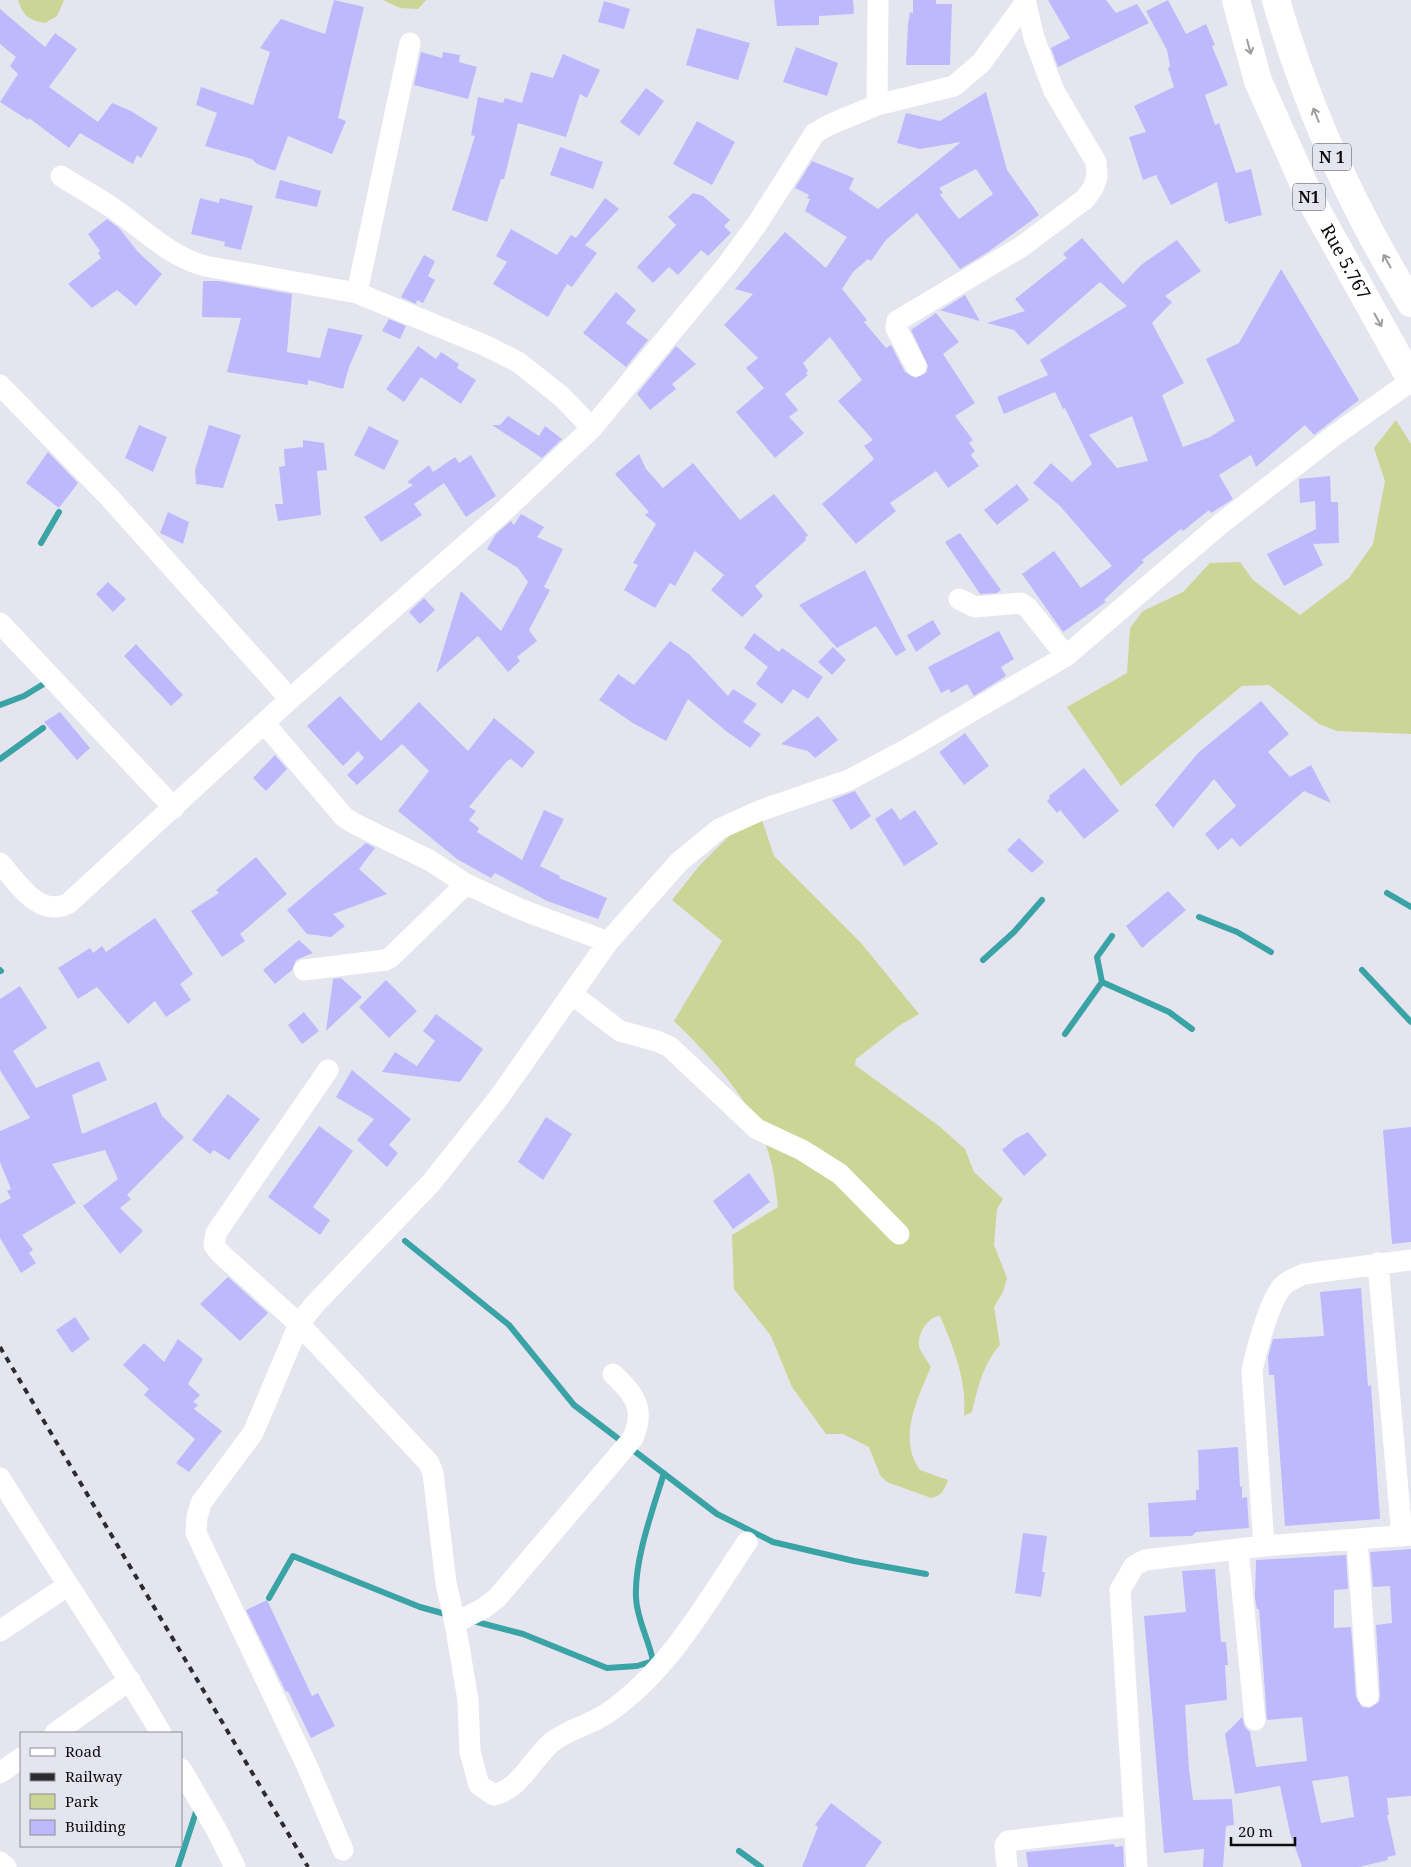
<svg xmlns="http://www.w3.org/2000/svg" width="1411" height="1867" font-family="'Noto Serif',serif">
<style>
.green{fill:#cbd595}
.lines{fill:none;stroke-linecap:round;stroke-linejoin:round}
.stream{stroke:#3aa3a5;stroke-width:6}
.building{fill:#beb9fd;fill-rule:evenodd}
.street{stroke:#fff;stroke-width:21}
.highway{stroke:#fff;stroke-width:28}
.rail{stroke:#2c2c30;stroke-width:4;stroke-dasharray:6 6;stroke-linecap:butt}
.oneway{stroke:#9e9e9f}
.labels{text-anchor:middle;stroke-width:5;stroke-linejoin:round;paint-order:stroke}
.shield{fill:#e5e5ef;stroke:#4d4d52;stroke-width:1}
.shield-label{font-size:16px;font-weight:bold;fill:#0c0c0f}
.street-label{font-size:18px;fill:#0c0c0f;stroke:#e5e5ef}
</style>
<rect width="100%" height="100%" fill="#e5e5ef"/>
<!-- green -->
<path class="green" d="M18,0H64L57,16L45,23C29,20 23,16 18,0Z
M383,0H426L418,9L400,8Z
M1396,420L1411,444V734L1337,731L1319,724L1269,685L1242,686L1121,786L1067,707L1127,673L1130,628L1143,611L1183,592L1210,563L1240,562L1253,580L1300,615L1349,578L1373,544L1385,481L1374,448Z
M762,820L774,856L861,943L919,1014L900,1025L856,1059L855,1065L939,1126L965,1149L974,1172L1003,1199L997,1209L994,1245L1007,1278L1003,1292L994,1307L1000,1345C983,1364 978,1387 972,1412L964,1416C967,1380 954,1349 940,1316C928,1316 917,1335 919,1346C921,1353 927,1360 931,1367C918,1397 897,1439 920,1470L948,1480C944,1490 942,1496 931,1498L887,1482L880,1475L869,1447L843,1434H826L792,1387L771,1336L734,1289L732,1235L778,1207C776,1193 775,1179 772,1166C759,1108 715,1061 674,1021L722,941L672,900L700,865L730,835Z"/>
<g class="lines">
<!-- stream -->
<path class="stream" d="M41,543L59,512
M0,705L24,696L50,680
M0,759L43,728
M1387,893L1411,907
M1199,917L1237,932L1271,952
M1112,936L1097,957L1102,982L1169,1012L1192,1029
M983,960L1014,932L1042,900
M0,970L1,971
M1362,970L1411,1022
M1065,1034L1102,982
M405,1241L509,1325L574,1405L717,1514L773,1542L854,1561L926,1574
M269,1598L293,1556L420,1607L449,1615
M473,1621L523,1634L607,1668L637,1666L653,1661C649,1640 637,1620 636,1598C634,1560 653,1509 664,1473
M739,1851L761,1867
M178,1867L198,1806"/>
</g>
<!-- building -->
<path class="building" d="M334,0L364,7L338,118L346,121L332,154L288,136L275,171L257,164L252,159L205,146L217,113L196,105L201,87L253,105L270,52L260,48L273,29L281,19L325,34Z
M774,0H853L854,14L819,16V25L777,26Z
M913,0H936V4H952L950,65H906L908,24L910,12L913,13Z
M1048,0H1106L1116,13L1137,4L1149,23L1058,67L1051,48L1070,38Z
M1168,0L1186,34L1206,24L1215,45L1212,46L1228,85L1205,95L1215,125L1219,123L1236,173L1251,169L1262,215L1228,224V221L1225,222L1217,182L1171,205L1156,175L1143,180L1129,137L1146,132L1134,106L1174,87L1168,68L1170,66L1167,50L1146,11Z
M604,1L630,9L624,29L598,22Z
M0,9L45,47L55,33L77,49L49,87L98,122L112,103L131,111L158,128L141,158L137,155L133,164L80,133L69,148L29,118L28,120L0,102L18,74L10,66L16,57L0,44Z
M697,28L750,43L738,80L686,65Z
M796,47L838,63L827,96L783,82Z
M421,52L442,58L443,52L460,55L459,62L477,67L468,99L414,85Z
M563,54L600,70L587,98L580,94L566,137L518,123L504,179H501L487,222L452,210L475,136L471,135L478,97L503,103L505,98L522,103L531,72L553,78Z
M646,88L664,101L639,136L620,122Z
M986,92L1007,170L1039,215L988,252L960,269L917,213L886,240L871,261L868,259L853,272L842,289L867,320L864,322L886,348L891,345L905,372L915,378L926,373L928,366L911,330L936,313L959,342L943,354L975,403L955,416L973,440L969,443L975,451L971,455L979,466L948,488L936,471L890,503L896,511L856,544L822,504L874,459L864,446L873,440L838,401L862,380L830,337L803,363L808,371L806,373L808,375L785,394L798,410L789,417L804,433L775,458L736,412L764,388L746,368L758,358L724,325L753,294L735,289L785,232L826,268L847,237L805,211L810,199L807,198L809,195L795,188L812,161L854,178L849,189L878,209L961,142L920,149L897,143L906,113L940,121ZM976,169L993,194L959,219L940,195L943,193L939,188Z
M697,121L735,142L712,185L673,164Z
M560,147L603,162L593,189L550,175Z
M280,180L321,191L317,207L275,198Z
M693,193L703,196L730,220L724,226L731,233L708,256L701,250L678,275L669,267L653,283L637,267L676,225L668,217Z
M200,198L219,203L220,198L253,206L241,250L224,246L225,242L191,234Z
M605,198L619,209L585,245L597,253L572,287L567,284L548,317L493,284L507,262L496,256L511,229L557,255L571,235L576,238Z
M107,219L119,228L138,252L162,274L136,306L117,290L92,308L68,284L101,258L98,253L100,251L88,234Z
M1082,238L1123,284L1141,265L1177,240L1201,271L1165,296L1172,302L1152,323L1184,383L1162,395L1183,447L1210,437L1235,421L1206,359L1239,343L1281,269L1359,400L1314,435L1305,425L1256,467L1251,455L1219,475L1233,499L1211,513L1209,510L1183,531L1181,529L1142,560L1144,562L1104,600L1106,602L1063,632L1022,574L1054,551L1081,588L1112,566L1060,506L1033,483L1051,463L1072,482L1092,464L1065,408L1063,409L1055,392L1004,414L997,397L1048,375L1040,360L1127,306L1100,282L1028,345L1014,330L987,323L1025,311L1015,299L1067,258L1063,254ZM1132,416L1148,461L1117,468L1089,435Z
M424,255L435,261L428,276L435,280L423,303L417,300L416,304L401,297Z
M203,281H219L292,294L287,352L320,358L328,328L363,335L349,367L343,389L308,380V385L227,372L241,318L202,317Z
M616,292L636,310L626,323L648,340L626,367L583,333Z
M965,295L980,321L939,310H941Z
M389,319L406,326L400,339L382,331Z
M418,346L436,359L441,352L459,364L457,368L476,380L461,404L421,377L404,402L386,389Z
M676,346L696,364L672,384L676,389L650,410L637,394Z
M508,416L539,436L545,426L562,439L542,458L492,425H500Z
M139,425L167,437L153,472L125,458Z
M209,425L241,435L223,488L196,484L195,470Z
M369,426L399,441L384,470L354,455Z
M303,440L324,443L327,470L317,471L321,515L278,521L275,504H283L279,467L285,466L284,449L303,447Z
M48,452L78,483L59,508L26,483Z
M639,454L646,469L663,488L693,463L740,520L774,494L808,535L805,538L806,540L755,586L763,596L742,617L711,590L724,575L695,551L675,586L670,583L655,608L624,590L638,565L633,563L656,524L645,515L649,512L615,474Z
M471,455L496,496L466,517L444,483L414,504L422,515L381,542L364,517L413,485L407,482L429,465L433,472L455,457L459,463Z
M1330,476L1331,502H1338L1339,543L1313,544L1323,565L1284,586L1267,554L1316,529L1315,501L1300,503L1299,479Z
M1017,484L1029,500L997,525L984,510Z
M168,512L189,522L183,544L160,533Z
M521,514L544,527L537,537L563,549L544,587L550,590L529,630L537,641L517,657L520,661L508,672L478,636L436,673L461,591L501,631L528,582L518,568L487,549L496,534L511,521L514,525Z
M960,533L1001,590L997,593L980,594L945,542Z
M865,570L906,650L896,656L876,626L837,648L799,605Z
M108,582L126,599L113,612L96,594Z
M424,598L435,610L420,624L409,612Z
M933,620L941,634L916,652L907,635Z
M999,631L1014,659L1001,667L1006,676L974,696L967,684L951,693L949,689L941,693L928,667Z
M754,633L779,652L782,648L823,677L808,699L793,689L782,704L756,684L768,667L744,648Z
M670,641L690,655L728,696L733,689L757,704L743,722L761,734L750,748L726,731L688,699L666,741L633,723L599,700L618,674L634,685Z
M136,644L183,695L171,706L124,656Z
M833,647L846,660L832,675L818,662Z
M340,696L381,741L419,702L468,751L494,718L535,752L522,768L511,759L507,761L469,807L476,811L469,820L479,828L477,832L522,860L544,810L564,819L540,866L560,876L559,878L607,898L598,919L547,901L495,873L491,878L457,859L398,811L429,771L402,744L357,785L347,775L364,758L358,751L343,766L307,726Z
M1261,701L1289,734L1268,752L1290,777L1311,765L1331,803L1304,791L1240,847L1232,838L1218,850L1205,834L1236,806L1214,779L1173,828L1155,805L1198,753Z
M60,712L90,748L77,760L44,722Z
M818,716L838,740L815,758L808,751L781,744Z
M965,733L989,766L964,785L939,752Z
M275,755L287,769L266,791L253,778Z
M1084,768L1119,811L1084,839L1060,810L1057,813L1047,801L1050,798L1049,796Z
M855,791L871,816L851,830L832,800Z
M892,808L900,820L915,810L938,844L904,866L875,819Z
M1019,838L1044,862L1032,873L1007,850Z
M366,843L375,848L359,869L387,894L333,914L345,926L331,937L307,934L287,910Z
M256,857L287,894L240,934L245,941L222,957L191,911L219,893L216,890Z
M1168,891L1186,910L1142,948L1126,926Z
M155,918L193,974L180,984L191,1000L166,1017L155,1001L128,1024L97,987L78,999L58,968L90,948L93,953L102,946L106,952Z
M299,940L313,953L296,960L292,970L275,984L263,970Z
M341,978L362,997L326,1031L333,979Z
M386,980L417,1011L389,1038L359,1007Z
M20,986L47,1028L13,1051L36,1088L99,1061L107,1080L72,1095L82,1134L156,1102L162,1116L184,1137L127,1195L131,1199L120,1208L143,1231L120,1254L83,1206L118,1179L105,1150L52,1164L76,1203L22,1235L33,1250L29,1253L36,1263L21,1273L0,1238V1204L11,1198L7,1191L11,1189L0,1162V1131L30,1118L0,1070V999Z
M304,1012L319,1031L302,1044L288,1025Z
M436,1014L483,1049L460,1082L382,1072L395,1052L417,1066L435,1041L423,1031Z
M352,1070L411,1119L389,1145L398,1153L387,1167L357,1140L374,1119L336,1097Z
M228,1094L260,1119L229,1160L214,1150L210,1154L192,1140Z
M546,1117L572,1134L543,1180L518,1162Z
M319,1126L353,1151L313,1207L330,1220L320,1235L268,1197Z
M1411,1127V1242L1392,1244L1383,1130Z
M1028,1132L1047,1155L1024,1176L1002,1150L1015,1139Z
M749,1173L770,1202L733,1229L713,1201Z
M228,1277L268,1313L240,1341L200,1304Z
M1361,1288L1368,1386L1371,1385L1380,1519L1285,1526L1274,1375H1269L1268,1357L1273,1339L1324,1336L1320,1292Z
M75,1317L90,1339L72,1353L56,1330Z
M178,1339L203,1359L188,1384L200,1395L193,1402L198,1405L194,1409L222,1431L189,1472L176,1463L195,1439L144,1395L149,1389L123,1365L144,1343L164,1362Z
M1238,1447L1240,1487L1242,1486V1498L1247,1497L1249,1528L1196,1532L1192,1536L1150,1537L1148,1503L1196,1500V1490H1199L1198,1450Z
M1023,1533L1047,1536L1042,1572H1045L1041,1597L1015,1593Z
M1411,1549V1796L1387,1798L1389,1815H1387L1396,1855L1387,1857L1388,1860L1359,1867H1302L1290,1833L1280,1786L1235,1794L1225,1734L1242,1717L1245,1727L1250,1732L1256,1767L1307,1761L1302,1717L1267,1720L1259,1609H1257L1255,1598L1256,1560L1346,1555L1348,1589L1334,1590V1628L1351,1627L1356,1697L1362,1707L1369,1708L1379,1702L1380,1695L1376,1625L1392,1623L1390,1586L1373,1587L1370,1552ZM1348,1776L1354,1817L1321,1823L1312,1781Z
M1215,1569L1221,1642H1226L1228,1665H1225L1227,1700L1185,1705L1189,1769L1193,1800L1232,1799L1234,1825L1226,1826L1223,1867H1203L1204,1849L1164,1853L1144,1616L1186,1612L1182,1571Z
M267,1600L312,1696L318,1693L335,1726L311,1738L288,1691L286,1692L246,1610Z
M831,1803L882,1842L865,1867H802L818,1827L815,1825Z
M1114,1844L1115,1847L1123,1846L1124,1867H1028L1026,1852Z"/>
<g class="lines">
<!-- street -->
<path class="street" d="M877,105L878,0
M61,176C79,188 99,198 117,211C146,232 170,256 205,266L357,293L484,345L518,362L561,396L592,428
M357,293L410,43
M916,366L896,328L897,321L1021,247L1085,199L1093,188L1097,177L1096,162L1054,91L1034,38L1025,0
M0,385L109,497L290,699
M959,599L975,607L1021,603L1028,608L1066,656
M0,623L174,808
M265,724L344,817L355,824L429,860L466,884L520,909L608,942
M0,863C18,883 39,919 69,903L290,699L505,510L592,428L727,265L757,224L815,133L829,125L877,105L954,86L981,63L1025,3
M304,970L385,960L391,957L466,884
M573,995L620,1031L657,1041L670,1047L757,1129L802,1150L840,1174L899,1234
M328,1070L216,1233L214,1245L220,1253L299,1324L429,1463L433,1473L446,1583L455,1623L468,1700L470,1752L479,1785L494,1795C520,1789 533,1758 552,1742C570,1728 591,1725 609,1712C670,1669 706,1603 747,1542
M1378,1263L1402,1536
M0,1478C53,1564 110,1646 161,1733
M1357,1539L1368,1696
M1264,1546L1252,1371C1256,1350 1268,1308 1279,1291C1284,1282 1295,1278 1304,1274L1411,1260
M1238,1549L1255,1720
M455,1623L484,1608L497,1598L633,1438C646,1408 634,1394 613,1374
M0,1631L67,1586
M55,1733L130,1680
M181,1769L216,1829L235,1867
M0,1773L21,1758
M343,1850L307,1766L196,1533L197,1517L201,1503L253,1433L299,1324L314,1305L431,1183L500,1096L608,942L679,862L719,829L759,811L849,780L909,748L1066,656L1218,526L1335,435L1411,381
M0,1862L6,1867
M1007,1867L1005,1845L1008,1841L1133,1826
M1137,1867L1120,1590L1134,1566L1145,1560L1264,1546L1411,1535"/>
<!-- highway -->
<g class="highway">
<path id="s1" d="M1236,0L1258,81L1311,200L1411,380"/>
<path d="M1276,0C1307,107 1352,208 1411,303"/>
</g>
<!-- rail -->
<path class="rail" d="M0,1347L308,1867"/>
</g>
<!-- one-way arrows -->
<defs><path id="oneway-shaft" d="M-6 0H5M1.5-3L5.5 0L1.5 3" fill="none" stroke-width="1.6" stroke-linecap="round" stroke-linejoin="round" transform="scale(1.25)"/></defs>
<g class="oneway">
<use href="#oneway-shaft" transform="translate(1249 47) rotate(75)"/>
<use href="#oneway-shaft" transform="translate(1316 115) rotate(-112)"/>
<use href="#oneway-shaft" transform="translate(1387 261) rotate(-119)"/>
<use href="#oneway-shaft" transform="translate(1378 320) rotate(61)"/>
</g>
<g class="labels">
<!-- shield labels -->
<g class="shield">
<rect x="1313" y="143.5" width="38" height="27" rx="4"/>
<rect x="1293" y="183.5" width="32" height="27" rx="4"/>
</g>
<g class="shield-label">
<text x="1332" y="163">N 1</text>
<text x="1309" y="203">N1</text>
</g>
<!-- street labels -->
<g class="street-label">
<text dy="6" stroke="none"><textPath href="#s1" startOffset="285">Rue 5.767</textPath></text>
</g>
</g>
<!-- legend -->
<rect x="20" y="1732" width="162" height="115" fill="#e5e5ef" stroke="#8e8e95"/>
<rect x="30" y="1748" width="25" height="8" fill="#ffffff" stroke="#8e8e95"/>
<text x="65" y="1757" font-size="15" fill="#0c0c0f">Road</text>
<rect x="30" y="1773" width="25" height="8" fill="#2c2c30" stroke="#8e8e95"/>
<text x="65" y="1782" font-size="15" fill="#0c0c0f">Railway</text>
<rect x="30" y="1794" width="25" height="15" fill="#cbd595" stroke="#8e8e95"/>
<text x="65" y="1807" font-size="15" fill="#0c0c0f">Park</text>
<rect x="30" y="1820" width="25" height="15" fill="#beb9fd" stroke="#8e8e95"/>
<text x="65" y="1832" font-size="15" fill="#0c0c0f">Building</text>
<!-- scale -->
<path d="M1231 1837v8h64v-8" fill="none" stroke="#0c0c0f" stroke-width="2.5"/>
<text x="1238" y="1837" font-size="15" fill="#0c0c0f" stroke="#e5e5ef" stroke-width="4" paint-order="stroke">20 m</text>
</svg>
